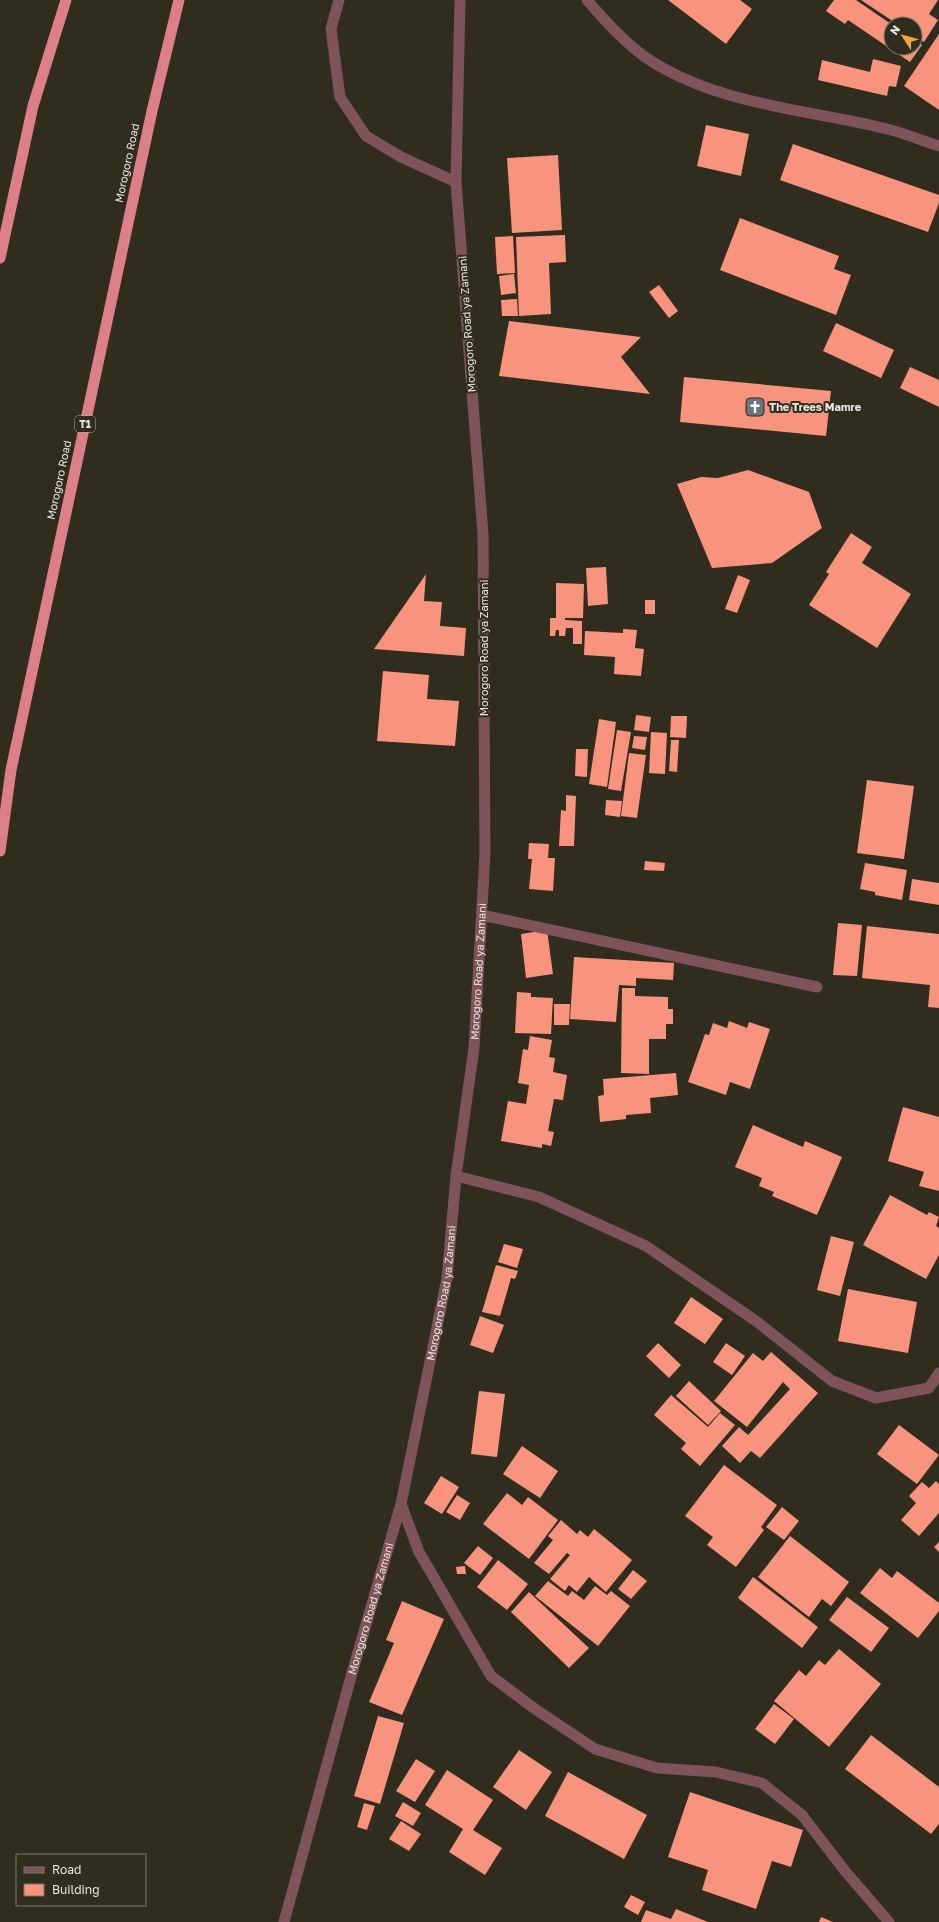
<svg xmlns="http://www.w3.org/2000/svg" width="939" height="1922" font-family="'Golos Text',sans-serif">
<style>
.building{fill:#f8937d}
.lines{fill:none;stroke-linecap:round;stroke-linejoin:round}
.service{stroke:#7e5359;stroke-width:11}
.minor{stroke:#7e5359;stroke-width:11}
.trunk{stroke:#dc7e8c;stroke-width:11}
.labels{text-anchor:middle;stroke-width:4;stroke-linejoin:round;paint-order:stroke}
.shield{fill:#302d1e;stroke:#b2afa4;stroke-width:1}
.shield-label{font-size:10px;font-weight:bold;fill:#e9e7de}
.street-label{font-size:11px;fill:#e9e7de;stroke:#302d1e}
.poi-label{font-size:11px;font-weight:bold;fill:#e9e7de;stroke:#302d1e;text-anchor:start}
</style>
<rect width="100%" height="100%" fill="#302d1e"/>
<!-- building -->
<path class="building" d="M668,0H740L752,9L726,44Z
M834,0H856L891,24V48H915V40L922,45L910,62L848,20L845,24L826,11Z
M861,0H938L929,14L938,20L924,42L915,36V24H897Z
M939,34V110L904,86Z
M873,59L901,66L896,87L889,86L887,96L818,80L822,60L870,72Z
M706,125L749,134L741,176L697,166Z
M793,144L939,195V203L928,232L780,180Z
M558,155L562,230L512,233L507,158Z
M740,218L839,256L834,269L851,275L836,315L720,270Z
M565,235L566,262L549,263L551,314L519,316L516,237Z
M513,236L515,273L497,274L495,237Z
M514,274L516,293L501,295L499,276Z
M659,285L678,311L669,318L649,292Z
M517,299L518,316H502L501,300Z
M509,321L641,337L621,357L650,394L499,376Z
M836,323L894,350L881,378L823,351Z
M910,367L939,380V407L900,388Z
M684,377L831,391L826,436L680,422Z
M748,470L809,492L822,528L772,563L712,568L677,484L701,477L718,478Z
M851,533L872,547L862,563L911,594L877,648L809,605L829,574L826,572Z
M606,567L608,604L588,606L586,568Z
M426,574L424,601L442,602L440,626L466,628L464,656L374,649Z
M738,575L750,580L737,613L725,609Z
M556,583L584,584L583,618H565V620L582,621V644H573V628H566L565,636H559V630H556L555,636H550V618H556Z
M645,600H655V614H645Z
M623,629L637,630L635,648L644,649L641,676L614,674L615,657L584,655L585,631L623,633Z
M383,671L429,675L427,699L459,701L455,746L377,741Z
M636,715L651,717L649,732L634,730Z
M671,716H687L686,738L670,737Z
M599,719L616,722L607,787L589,784Z
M617,730L631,732L621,791L608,789Z
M651,732L667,733L665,774L649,773Z
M634,736L647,737L645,750L632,748Z
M671,740H679L677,772L669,771Z
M576,749H588L587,777L575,776Z
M629,753L646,755L637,818L621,816Z
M867,780L914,786L904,859L857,853Z
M566,795L576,796L574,846H559L561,810L566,811Z
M606,800L622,801L620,817L605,815Z
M529,843L549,844L548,858H555L553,891L529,889L532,859H528Z
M645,861L665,863L664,871L644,870Z
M865,863L907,870L902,900L875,895V892L860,889Z
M912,879L939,883V905L909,900Z
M838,923L862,925L857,976L833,975Z
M867,926L939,934V1008L928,1007L930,985L862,978Z
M547,930L553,974L526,978L521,934Z
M574,957L674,963L673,980L636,978V986L619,985L616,1022L570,1019Z
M622,988H635V996L668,997V1009H673V1024H666V1039H649V1074L621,1073Z
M517,992L531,993V997L553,998L551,1034L515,1033Z
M554,1004H570L569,1025H554Z
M729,1021L747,1028L749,1022L770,1029L750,1089L730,1082L726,1095L688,1082L705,1034L709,1035L713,1023L727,1028Z
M530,1036L552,1040L549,1057L555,1058L553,1072L567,1075L563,1100L554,1099L548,1131L554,1132L551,1146L542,1144V1148L501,1141L508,1101L526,1104L529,1085L518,1083L523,1049L528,1050Z
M676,1073L678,1095L650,1098L651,1113L626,1115V1119L600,1122L598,1096L604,1095L603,1079Z
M903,1107L939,1117V1191L919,1186L924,1172L888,1161Z
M753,1125L803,1147L805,1141L842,1157L817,1215L772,1196L774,1192L759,1186L762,1178L735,1167Z
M890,1195L927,1215L929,1212L939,1217L936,1226L939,1228V1255L926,1279L863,1245Z
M831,1236L854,1242L840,1296L817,1290Z
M504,1244L523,1249L517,1268L498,1262Z
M496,1265L518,1271L515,1279L511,1278L500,1316L482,1312Z
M848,1289L917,1302L908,1353L838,1341Z
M691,1297L723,1319L705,1344L674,1323Z
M480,1316L504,1325L493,1353L470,1345Z
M658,1343L681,1365L669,1378L646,1356Z
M726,1343L745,1356L732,1375L713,1362Z
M771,1352L818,1393L760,1458L751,1451L740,1463L722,1446L739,1427L748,1435L790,1389L783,1382L747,1427L714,1401L753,1353L763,1361Z
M689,1381L721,1411L708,1425L676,1396Z
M479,1391L505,1394L497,1457L471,1454Z
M671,1395L708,1427L720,1413L735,1425L700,1466L681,1449L686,1443L654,1415Z
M899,1425L939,1455L917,1484L877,1454Z
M522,1446L558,1471L540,1498L503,1474Z
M724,1465L777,1505L761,1527L764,1530L736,1567L707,1545L713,1537L685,1516Z
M441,1476L459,1487L442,1514L424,1503Z
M936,1481L939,1484V1513L919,1536L901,1520L916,1503L909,1496L922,1482L929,1488Z
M507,1493L522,1505L528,1497L558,1520L529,1559L483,1524Z
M457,1495L470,1503L460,1520L446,1512Z
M782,1507L799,1521L784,1540L766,1527Z
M561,1520L577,1534L580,1530L588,1537L594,1529L632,1560L606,1592L589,1577L577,1592L569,1585L565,1591L550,1579L570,1555L567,1553L549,1574L534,1563L553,1540L548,1536Z
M790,1536L849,1582L831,1606L822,1599L809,1617L758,1577Z
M939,1542V1552L934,1547Z
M478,1546L493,1558L480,1575L464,1563Z
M498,1560L528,1584L507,1610L477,1587Z
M465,1566L466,1574H457L456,1567Z
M880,1568L892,1578L897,1571L939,1603V1611L918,1638L860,1593Z
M633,1570L647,1581L631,1599L618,1589Z
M753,1577L818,1627L802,1648L738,1598Z
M548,1581L568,1596L572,1591L584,1600L595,1586L607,1595L611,1591L630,1606L598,1646L535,1596Z
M529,1592L589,1648L569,1668L511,1612Z
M847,1597L889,1628L871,1652L829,1620Z
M402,1601L444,1619L402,1715L369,1702L394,1643L386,1640Z
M839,1649L881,1684L829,1747L774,1701L799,1670L806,1676L819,1660L825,1665Z
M774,1704L794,1719L775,1744L755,1729Z
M378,1716L404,1723L380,1804L354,1796Z
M871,1735L939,1787V1824L931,1834L845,1769Z
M519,1750L552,1772L526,1810L493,1787Z
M416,1759L435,1771L415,1802L396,1791Z
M447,1770L493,1800L473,1830L502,1848L485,1875L449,1852L463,1829L425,1805Z
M568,1772L647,1815L624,1859L545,1816Z
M690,1792L803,1830L791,1867L772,1861L756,1909L702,1890L708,1870L668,1857Z
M403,1802L421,1813L413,1826L395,1816Z
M364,1803L375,1806L367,1830L357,1827Z
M401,1821L421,1834L409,1851L389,1839Z
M631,1895L645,1902L638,1915L624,1907Z
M676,1909L708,1922H641L646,1910L671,1919Z
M821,1917L833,1922H819Z"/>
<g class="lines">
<!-- service -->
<path class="service" d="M339,0L331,29L340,97L366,136L401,157L456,182
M482,915L817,987"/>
<!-- minor -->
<g class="minor">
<path d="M587,0C604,20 623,41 645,57C715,105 807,109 887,129C905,133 922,141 939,146"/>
<path d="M456,1176L539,1197L646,1246L756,1321L832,1381L876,1398L929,1388L939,1373"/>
<path d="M401,1504L419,1552L491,1676L535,1709L595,1749L657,1768L716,1772L762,1783L802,1815L845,1871L889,1922"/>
<path id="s1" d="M284,1922L352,1673L401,1504L447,1278L456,1176L474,1048L485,854L483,534L456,182L460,0"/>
</g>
<!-- trunk -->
<path class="trunk" d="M0,258L33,106L66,0
M0,851L11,770L152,111L179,0"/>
</g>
<!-- icons -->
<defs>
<g id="church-square" transform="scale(1)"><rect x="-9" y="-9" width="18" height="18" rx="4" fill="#6b7280" stroke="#302d1e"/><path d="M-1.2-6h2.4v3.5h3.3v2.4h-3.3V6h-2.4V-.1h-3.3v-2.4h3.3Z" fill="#fff"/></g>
</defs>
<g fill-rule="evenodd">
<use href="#church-square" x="755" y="407"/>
</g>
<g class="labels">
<!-- shield labels -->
<rect class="shield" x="75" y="416" width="20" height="16" rx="3"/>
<g class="shield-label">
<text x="85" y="428">T1</text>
</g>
<!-- street labels -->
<g class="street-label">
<text transform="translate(127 163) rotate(-78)" y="4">Morogoro Road</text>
<text transform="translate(467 324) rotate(-94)" y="4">Morogoro Road ya Zamani</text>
<text transform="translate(59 480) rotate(-78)" y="4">Morogoro Road</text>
<text transform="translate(484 648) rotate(-90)" y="4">Morogoro Road ya Zamani</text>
<text dy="4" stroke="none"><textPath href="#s1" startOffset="973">Morogoro Road ya Zamani</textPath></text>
<text dy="4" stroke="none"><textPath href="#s1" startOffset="649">Morogoro Road ya Zamani</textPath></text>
<text dy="4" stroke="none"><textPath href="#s1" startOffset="325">Morogoro Road ya Zamani</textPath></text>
</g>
<!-- poi labels -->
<g class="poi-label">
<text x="769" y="411">The Trees Mamre</text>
</g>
</g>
<!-- legend -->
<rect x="16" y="1854" width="130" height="52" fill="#302d1e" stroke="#7a776b"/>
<rect x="24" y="1867" width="20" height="6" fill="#7e5359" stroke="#7a776b"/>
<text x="52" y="1874" font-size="12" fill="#e9e7de">Road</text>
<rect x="24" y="1884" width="20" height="12" fill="#f8937d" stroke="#7a776b"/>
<text x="52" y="1894" font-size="12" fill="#e9e7de">Building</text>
<!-- north arrow -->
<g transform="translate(903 36) rotate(306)"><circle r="19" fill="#302d1e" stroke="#7a776b"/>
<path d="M0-3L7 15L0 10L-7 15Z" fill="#f0a63f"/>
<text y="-6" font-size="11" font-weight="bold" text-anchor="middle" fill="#e9e7de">N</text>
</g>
</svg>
